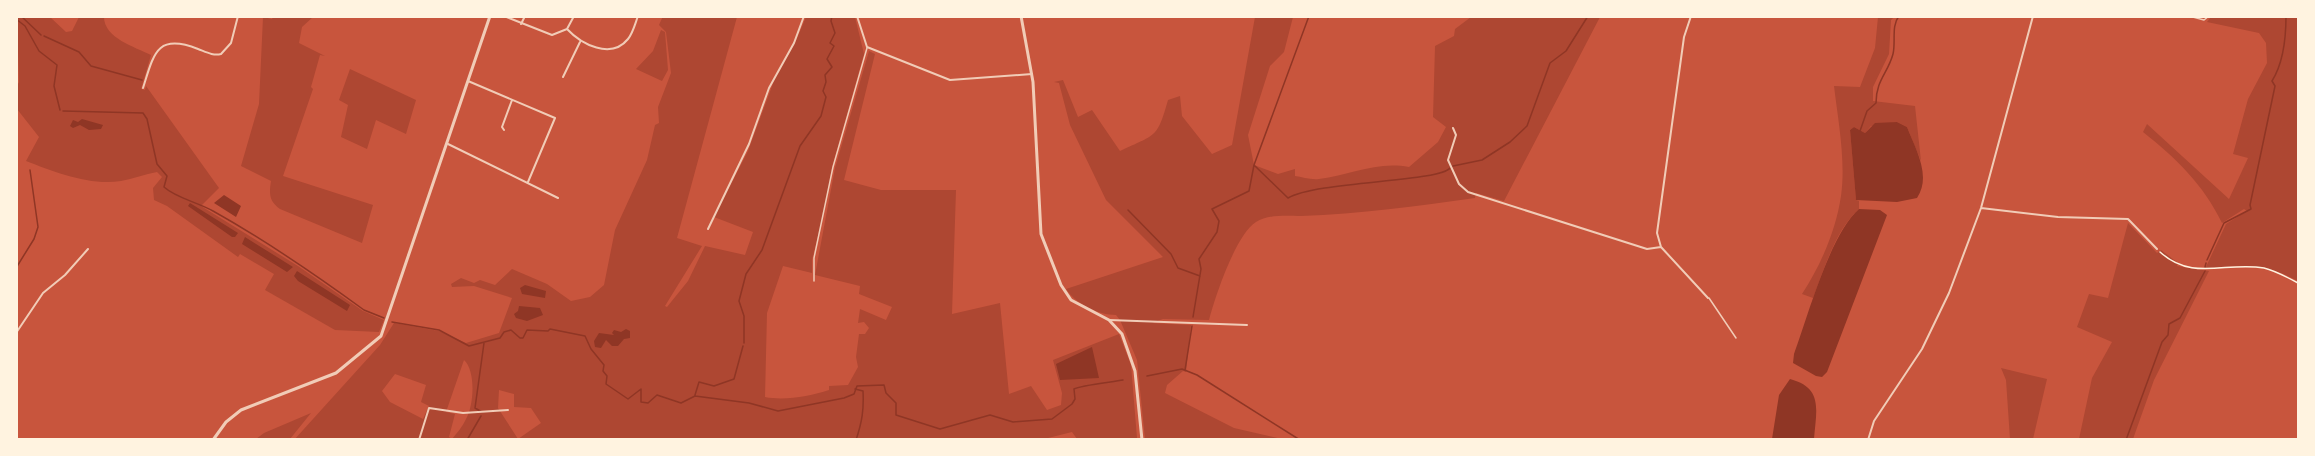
<svg xmlns="http://www.w3.org/2000/svg" width="2315" height="456" font-family="Montserrat,sans-serif">
<style>
.green{fill:#ae4732;fill-rule:evenodd}
.water{fill:#8f3625}
.lines{fill:none;stroke-linecap:round;stroke-linejoin:round}
.stream{stroke:#8f3625;stroke-width:1.5}
.path{stroke:#fff3e0;stroke-width:1.5}
.service{stroke:#f1ccb7;stroke-width:1.5}
.minor{stroke:#f1ccb7;stroke-width:2}
.tertiary{stroke:#f1ccb7;stroke-width:3}
</style>
<rect width="100%" height="100%" fill="#c8553d"/>
<!-- green -->
<path class="green" d="M663,16L737,17L677,238L702,246L665,306L667,307L688,281L705,246L745,255L753,232L714,217L748,151L775,78L795,43L806,17H855L864,54L832,167L825,208L812,260V273L783,266L767,313L765,397C785,401 810,396 829,390V386L848,385L858,367L856,357L859,334H865L869,328L864,322L858,323L860,309L886,320L892,307L859,294L860,286L815,275L835,168L869,51L875,54L844,180L881,190H956L952,314L1000,303L1009,394L1031,386L1047,410L1061,405L1062,393L1053,360L1119,334L1131,365L1137,438L1077,439L1072,432L1040,440H294L380,345L394,323L439,331L466,343L499,333L512,298L474,286L452,287L451,284L461,278L474,283L480,280L495,285L512,269L547,284L571,301L590,297L604,285L615,230L647,160L655,125L659,123L658,107L671,73L666,32L659,25ZM464,360C476,371 474,405 466,419C463,426 457,433 452,439L449,437L455,414L446,412ZM395,374L426,385L421,402L429,406L423,419L390,402L382,391ZM499,390L514,394V407L531,408L541,423L518,439L498,408Z
M17,17H50L66,32L72,31L79,17H104C104,38 135,47 151,55L141,89L145,90L146,86L219,188L201,206L298,266L363,311L384,320L379,332L335,330L265,290L274,274L240,254L238,257L167,206L154,200L153,188L162,177L157,172C145,174 133,179 121,181C90,186 54,172 26,161L39,137L17,109L16,78L19,84Z
M263,17L272,19L273,17H313L302,27L299,43L325,56L320,55L311,87L313,89L283,176L373,205L362,243L280,209C269,201 269,194 271,181L241,166L259,104Z
M1255,17H1293L1284,52L1270,66L1248,135L1254,165L1278,174L1295,169V176C1302,177 1311,180 1319,179C1351,175 1376,161 1409,167L1438,142L1446,127L1433,117L1435,46L1454,36L1455,29L1471,17H1600L1504,201L1476,193L1475,198C1417,206 1360,214 1301,216C1288,216 1268,214 1256,222C1236,234 1215,297 1209,320L1163,319L1152,323L1191,325L1186,372L1183,371L1167,385L1165,393L1234,428L1282,439H1145L1137,360L1120,320L1116,315C1098,315 1076,304 1066,289L1163,257L1106,200L1070,125L1059,83L1054,82L1063,80L1078,117L1092,110L1120,151C1156,134 1157,139 1168,100L1180,96L1182,116L1212,154L1232,145Z
M1878,17H1894L1891,20L1889,54L1873,87V101L1915,106L1921,161L1907,127L1897,122L1871,126L1865,133L1854,127L1850,130L1856,200L1859,201V209C1836,229 1824,269 1813,298L1802,294C1821,265 1836,230 1841,196C1846,161 1838,120 1834,86L1860,87L1875,48Z
M2211,17H2298V281C2264,263 2243,265 2205,269L2226,224L2247,211L2244,209L2222,223C2203,184 2176,158 2143,132L2147,124L2229,199L2248,158L2233,154L2248,99L2267,63L2266,43L2259,33L2207,22Z
M661,30L665,32L668,70L662,81L636,69L653,51Z
M350,69L416,100L406,134L376,120L367,149L341,137L348,105L339,100Z
M2128,223L2157,253L2161,250L2178,263L2177,266L2209,271L2154,380L2133,439H2079L2092,378L2112,342L2077,327L2089,294L2108,298Z
M2001,368L2047,379L2033,439H2010L2006,380Z
M311,413L290,439H256L264,433Z"/>
<!-- water -->
<path class="water" d="M82,119L103,125L101,129L89,130L80,125L73,128L70,126L73,120L78,122Z
M1897,122L1907,127C1915,148 1932,176 1917,198L1897,202L1856,200L1850,130L1854,127L1865,133L1875,123Z
M224,195L241,206L236,217L214,203Z
M190,203L238,233L235,237H232L188,206Z
M1859,209L1880,210L1887,215L1827,372L1822,377L1816,376L1793,363L1794,354C1808,316 1830,234 1859,209Z
M245,237L293,267L287,272L242,244Z
M297,271L350,305L347,311L298,281L294,276Z
M525,285L546,291L545,298L522,294L520,288Z
M519,306L540,308L543,315L527,321L516,318L514,314L518,311Z
M626,329L630,331V338L624,339L618,346H612L606,340L601,348L595,347L594,341L599,333L614,335L612,333L614,330L621,332Z
M1092,347L1099,378L1060,380L1056,364Z
M1790,379C1824,388 1816,411 1814,439H1772L1779,395Z"/>
<g class="lines">
<!-- stream -->
<path class="stream" d="M21,16L41,35
M16,19L25,26L39,51L57,65L54,86L60,110
M44,36L79,52L91,66L142,80
M63,111L143,113L147,119L157,164L167,176L164,187C176,198 197,202 213,211C265,240 316,275 364,310L384,318
M1860,131L1867,111L1876,103C1876,80 1888,73 1893,54C1896,42 1891,26 1899,16
M1255,166L1288,198C1316,181 1440,182 1450,168
M1453,166L1482,160L1510,142L1527,126L1550,63L1566,51L1588,16
M1128,210L1171,254L1178,268L1200,276
M2207,260L2224,223L2251,209L2250,205L2275,86L2272,81C2284,62 2286,37 2286,16
M2205,267L2206,263
M16,268L34,239L38,227L30,170
M1193,317L1201,269L1199,259L1217,232L1219,221L1212,209L1249,191L1254,165L1309,16
M392,322L439,330L469,346L500,338L504,332L511,330L520,338H523L527,330L548,331L550,329L585,336L591,349L604,365L603,371L607,376L606,384L628,399L641,389V402L648,403L657,395L681,403L695,396L749,403L778,411L844,398L854,394L857,386L884,385L886,393L896,403V415L940,429L990,415L1013,422L1052,419L1072,404L1075,399L1074,389C1081,385 1113,382 1123,380
M744,343V316L739,301L746,274L762,250L800,146L821,116L826,97L823,91L826,82L825,75L832,67L827,59L834,46L830,43L835,33L831,21L832,16
M1185,370L1192,326
M1147,376L1182,369L1197,375L1300,440
M855,389L863,391C864,410 862,422 856,440
M695,395L699,382L714,386L734,379L743,346
M482,412L475,408L484,343
M467,440L481,416
M2126,440L2162,342L2168,335L2169,324L2180,318L2205,271"/>
<!-- path -->
<path class="path" d="M2160,252C2193,282 2226,261 2264,268C2276,271 2287,277 2298,283"/>
<!-- service -->
<path class="service" d="M2189,16L2204,20L2209,16
M814,281V258L833,167L867,48
M1709,298L1736,338"/>
<!-- minor -->
<path class="minor" d="M504,16L552,35L567,29L574,16
M857,16L867,47L950,80L1032,74
M1691,16L1684,37L1657,233L1661,247L1708,298
M521,24L525,16
M567,29C581,44 611,60 628,39C633,33 635,24 638,16
M563,77L580,42
M468,81L555,118L528,182
M143,88C154,53 157,33 198,49C206,52 213,56 221,54L231,43L238,16
M1453,128L1456,135L1448,160L1459,184L1468,192L1647,249L1661,247
M504,130L502,127L512,100
M448,144L558,198
M1981,208L2058,217L2128,219L2157,249
M708,229L749,144L769,88L794,43L804,16
M1109,320L1247,325
M16,333L43,293L65,275L88,249
M419,440L429,408L463,413L508,410
M1868,440L1874,421L1922,349L1949,293L1981,208L2033,16"/>
<!-- tertiary -->
<path class="tertiary" d="M1021,16L1033,82L1041,234L1061,285L1071,300L1109,320L1122,334L1135,371L1142,440
M213,440L226,422L241,410L336,373L381,336L490,16"/>
</g>
<!-- border -->
<rect width="2315" height="456" fill="none" stroke="#fff3e0" stroke-width="36"/>
</svg>
